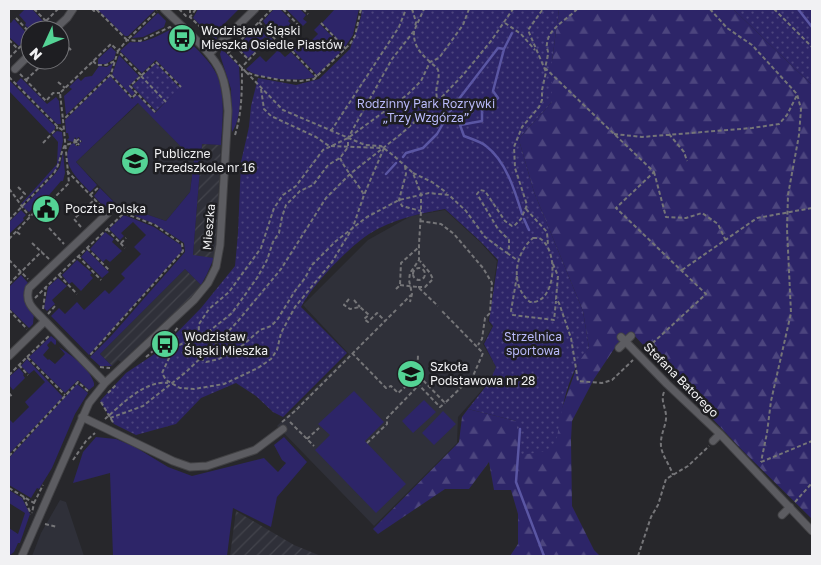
<svg xmlns="http://www.w3.org/2000/svg" width="821" height="565" font-family="'Golos Text',sans-serif">
<style>
.built{fill:#2f3039}
.industrial{fill:url(#industrial-furrows)}
.green{fill:#2d2568}
.forest{fill:url(#forest-firs)}
.park{fill:url(#park-dots)}
.lines{fill:none;stroke-linecap:round;stroke-linejoin:round}
.stream{stroke:#5a56a3;stroke-width:2.5}
.minor-casing{stroke:#424245;stroke-width:9}
.path{stroke:#757578;stroke-width:2;stroke-dasharray:4 2.5;stroke-linecap:butt}
.minor{stroke:#5c5c61;stroke-width:7}
.labels{text-anchor:middle;stroke-width:5;stroke-linejoin:round;paint-order:stroke}
.poi-label{font-size:12px;fill:#f1f1f3;stroke:#1e1e22;text-anchor:start}
.park-label{font-size:12px;fill:#b9bafa;stroke:#1e1e22}
.street-label{font-size:12px;fill:#f1f1f3;stroke:#1e1e22}
</style>
<defs>
<pattern id="industrial-furrows" width="10" height="10" patternUnits="userSpaceOnUse" patternTransform="scale(1.25)"><rect width="10" height="10" fill="#2f3039"/><path d="M-1 1l2-2M0 10L10 0M9 11l2-2" fill="none" stroke="#43444c"/></pattern>
<pattern id="forest-firs" width="22" height="20" patternUnits="userSpaceOnUse" patternTransform="scale(1.25)"><rect width="22" height="20" fill="#2d2568"/><path d="M5 1l3.5 6h-7zM16 11l3.5 6h-7z" fill="#4c457e"/></pattern>
<pattern id="park-dots" width="8" height="8" patternUnits="userSpaceOnUse" patternTransform="scale(1.25)"><rect width="8" height="8" fill="#2d2568"/><path d="M2 2h.1M6 6h.1" fill="none" stroke="#4c457e" stroke-width="1.8" stroke-linecap="round"/></pattern>
</defs>
<rect width="100%" height="100%" fill="#27272b"/>
<!-- built -->
<path class="built" d="M139,103L194,160L190,192L166,221L125,207L123,211L76,162Z
M445,210L481,243L497,261L488,321L492,327L483,344L496,367L490,381L458,417L457,443L374,526L277,426L349,354L303,305L368,240L411,216Z
M60,500L66,502L84,556H32L41,533Z"/>
<!-- industrial -->
<path class="industrial" d="M202,144L221,145L216,244L214,258L193,256Z
M185,269L201,285L191,297L121,362L118,360L112,366L100,354Z
M236,511L294,545L321,556H230Z"/>
<!-- green -->
<path class="green" d="M25,9H32L42,20L43,22L35,30H30L25,25L26,23L19,15Z
M97,9H155V10L128,36H125Z
M198,9H239L214,34L217,38L216,40L193,18Z
M274,9H280L290,19L288,21L294,27L282,38L274,30L271,32L263,21Z
M286,9H300L306,15L303,19L307,22L303,26Z
M333,9H359L353,35L345,47L322,23L334,10Z
M158,13L166,21L164,27L143,37L132,38Z
M14,19L29,36L19,46L9,37L10,35L9,33V22L11,23Z
M320,24L344,49L317,75L293,50L305,38L310,42L318,34L314,30Z
M258,26L277,43L274,46L265,37L253,48L256,51L248,58L237,46Z
M170,30L184,42L186,39C197,49 211,62 217,75C226,97 222,123 221,145L202,144L193,255L214,258L207,274L201,285L185,269L100,354L112,366H100L90,357L111,336L185,252L184,243L155,224L123,211L125,207L166,221L190,192L194,160L138,103L76,162L97,185L90,192C78,179 59,163 71,144L74,143L76,146H79L80,144L78,143L82,142L81,140L78,142L80,138L78,137L77,140L75,137L73,142L67,140L69,138L68,133H66L65,120L110,76L132,99L137,95L155,113L181,86L156,60L142,73L120,51L130,42C145,44 157,36 170,30Z
M111,47L116,52L114,59L106,64H98V59Z
M222,49L239,66C240,84 243,117 232,132L231,89L221,58L220,54Z
M278,50L285,57L291,52L315,77C300,82 258,80 246,69L260,56L266,62Z
M119,55L139,76L129,86L135,93L132,96L112,75Z
M113,63L110,73L66,115L64,96L72,89L69,87L78,78L81,81L85,77L92,76L99,66L107,67Z
M21,78L47,104L56,97L59,101L61,124H57L16,83Z
M9,80L55,126V129L50,134L9,91Z
M57,131L62,132L63,141L58,167L22,205L21,204L57,164L58,142L52,135Z
M63,152L65,173L63,181H61L44,201H40L29,212L23,207L55,174L60,167Z
M100,188L115,203L107,210L94,196Z
M21,210L26,215L23,218L24,220L9,234V222Z
M124,215L154,227L181,245L182,251L89,355L51,316L59,308L65,314L77,302L84,310L105,290L109,294L125,278L121,274L141,254L134,247L146,235L133,222L121,233L124,236L120,240L109,229Z
M105,232L114,239L112,242L122,251L110,262L106,259L103,262L90,249Z
M87,250L109,272L102,278L81,257Z
M77,260L92,273L90,275L93,278L81,291L72,282L69,284L62,275Z
M21,275L28,283C19,294 26,304 34,313L33,324L29,328L9,308V287Z
M58,278L67,286L52,300L55,304L47,311L44,308L48,287Z
M51,336L56,340V344L55,345L51,341L47,345L49,348L43,355L48,360L49,359L55,364L65,354L59,347C72,356 89,367 94,383V386L89,390L78,380L65,393L29,357Z
M27,359L63,397L9,454V419L13,423L29,407L25,402L45,382L34,370L29,374L21,366Z
M19,368L24,374L23,375L25,378L13,390L9,385V377Z
M77,384L88,393L75,414L52,468L39,489L37,488L31,498L9,485V458Z
M354,391L384,422L365,441L406,484L376,513L315,450L330,435L318,424Z
M424,400L436,412L413,433L402,421Z
M443,411L456,424L434,445L422,433Z
M96,437L116,439L135,447L168,467L192,476L264,458L278,472L286,463L282,460L274,445L284,437L307,462L277,497L271,527L233,508L227,556H113L110,473L73,483L83,452Z
M9,490L22,498L30,514L20,543H18L14,552L9,556V528L18,534L25,513L9,503Z"/>
<!-- forest -->
<path class="forest" d="M559,9H733L812,85V519L741,449L631,332L614,349L594,379L572,421L571,440L572,506L594,550L600,556H510L518,544V514L511,490H494L489,462L469,489H445L378,534L373,529L459,442L462,417L468,409L516,421L562,408L580,358L589,348L583,311L534,192L519,140L521,136L552,102V61Z"/>
<!-- park -->
<path class="park" d="M362,9H559L552,61V102L521,136L519,140L534,192L583,311L589,348C565,376 561,415 555,450L521,455L516,421L468,409L490,381L496,367L484,344L493,326L489,321L498,260L481,242L445,209C420,213 391,220 369,234C348,248 313,284 301,307L347,353L283,417L273,412L256,396L236,383L201,398L176,424L136,435L114,424L100,401L126,373L159,351L201,308L235,266L238,233L241,162L249,127L251,106L258,78L296,85L319,79L350,49L361,17Z
M733,9H812V85Z
M156,63L180,88L156,111L132,86Z"/>
<g class="lines">
<!-- stream -->
<path class="stream" d="M798,9L812,27
M512,33L504,49L493,91L498,98L482,110V121L460,125L464,136C471,139 480,141 486,146C506,161 515,191 522,214
M403,157L406,153L423,148L437,134L452,108L498,48L504,49
M386,174L396,163
M524,219L529,230
M520,429L516,482L544,556"/>
<!-- minor casing -->
<g class="minor-casing">
<path id="minor" d="M54,30L67,18L73,9
M209,54L255,9
M15,69L30,54
M45,321C35,310 24,304 29,288L108,213
M621,337L667,384L720,434L812,531
M619,348L631,336
M9,356L45,321L105,383
M82,417L173,461L190,467L207,466L255,450L283,429
M713,441L720,434
M782,515L790,507
M22,556L89,403L105,383L194,300L208,283L216,267L220,245L228,111C227,98 226,85 221,73C214,53 180,25 164,9"/>
</g>
<!-- path -->
<path class="path" d="M34,9L46,21
M92,9L94,11L96,9L127,40L157,11
M179,9L186,16L190,17L196,9
M190,9V17L213,39
M272,9L228,53L246,72L254,75L280,80L301,81L314,79L350,44L355,36L361,9
M283,9L301,28
M303,9L308,14
M412,9L416,22L415,27
M469,9L463,25L439,58L430,62L421,81L407,95L348,138L323,150L296,186L283,195L274,208L261,248L229,292L209,309L199,324L198,353L200,358L206,362L219,359L243,345L260,330L271,326L277,320L295,291L305,278L312,265L336,241L367,217L399,200L429,193L449,195L466,211L485,237L507,253L509,248V240L498,229L477,194L480,190L485,191L505,221L512,226H514L521,219L527,205L515,168L514,147L522,127L539,107L542,100V90L546,72L528,30L543,9
M577,9C567,20 548,28 547,44C546,47 548,50 548,52C548,57 546,63 545,68L654,172L616,208L706,294L644,351
M710,9L727,28L752,45L797,94L801,109L799,135L788,195L787,229L791,313L771,401L767,433L761,462
M774,9L812,47
M16,18L30,33
M259,22L278,42
M321,23L346,49
M505,23L521,34L535,50
M37,30L58,9
M414,31C413,45 420,53 430,62C433,65 436,66 438,70C441,80 433,87 438,101
M60,38L71,50
M9,40L18,49
M235,46L249,60
M292,51L317,77
M60,55L70,49
M9,58L30,37
M37,60L43,66
M93,61L97,65H106L115,61
M246,72L283,110L365,145L381,146L394,156L413,173L421,194V211L419,244V260L410,273L409,280L412,294L410,302
M20,74L46,101L53,93H60
M111,75L132,98L137,93
M141,75L118,51L127,40L140,41L170,27L176,32
M141,76L166,102
M9,77L58,127L64,131
M26,80L45,62L49,60
M58,82L65,88
M261,89L264,109L271,116L316,137L329,146L383,148
M155,112L130,86L156,62L181,87
M331,131L399,27L406,9
M614,134L642,137L752,128L779,124L787,115L797,95
M669,134L684,152L687,161
M235,135C242,113 242,90 242,67L256,52
M75,139L74,143L77,145
M79,139L76,141L79,145
M43,143L58,127
M384,148L364,195L353,227L332,262L295,307L281,333L277,350L271,359L258,368L224,384L194,389L180,388L166,380L162,373L170,356L179,345L202,337L232,313L257,278L267,260L273,242L279,233L282,217L286,205L300,191L313,185L328,165L340,158L348,147V138L392,59L414,31L424,9
M340,158C346,171 357,182 364,195
M405,166L406,174L399,200L402,206L421,211
M67,171L102,207
M654,172L666,217L686,218L702,213L718,224L725,239
M413,173L432,182L447,193
M18,187L25,194L19,200
M9,189C17,198 21,207 30,216
M90,195L99,187
M526,209L547,232L548,245
M9,220L54,173C60,164 60,154 65,145L81,141
M420,221L441,224L454,234L483,268L492,283L490,313L485,318L482,339L478,345
M81,227L74,219L95,199
M49,228L64,244
M107,229L125,248
M17,232L22,236
M533,238H539C560,249 556,305 530,302C510,286 514,254 533,238Z
M9,239L44,202L54,198L69,183L63,120L111,74L118,51L111,44L60,93L63,120
M32,243L49,259
M121,243L126,238
M87,248L110,271
M507,253L517,260
M78,256L101,280
M9,260L28,279
M553,264L558,276L556,299L559,303L571,338L578,381L602,383L612,380L633,360
M413 274a6 6 0 1 1 12 0a6 6 0 1 1-12 0Z
M682,270L757,218L812,208
M59,275L77,294
M517,276L511,311L513,315L554,320L556,301
M9,284L42,251
M400,285L418,287L438,306
M418,287H425L433,279L430,273L420,261
M396,289L400,285L401,263L419,247
M35,298L46,287
M349,299L344,305L350,309L360,307L369,315L364,319L368,322L377,313L385,321
M354,300L360,307
M400,306L411,295
M43,309L46,287L124,213L155,225L182,244L183,251L90,355
M9,310L27,329
M48,314L56,305
M352,353L386,388L391,386L398,393L417,377L419,376L445,403L473,376L483,353L441,310
M27,357L49,336
M146,357L172,335L179,326
M19,365L28,375
M100,367L110,368
M9,375L27,357L65,395
M417,383L440,407L445,403
M664,392C660,402 667,409 666,419C665,428 660,436 661,446C662,456 670,465 673,475
M9,393L13,398
M108,393L117,384
M101,402L114,424
M110,418L143,406L186,372L224,336L238,321L281,269L326,198L350,174L401,134L438,101L463,75L491,41L513,9
M105,419C121,405 145,380 168,383
M282,422L295,411L397,309
M290,422L314,446
M307,439L319,428
M367,443L387,424V418L417,387L418,354
M9,456L78,382L88,391
M73,460L86,441L95,433
M761,462L812,441
M9,488L34,503L32,513
M23,496L31,514
M795,502L812,483
M34,503L43,485
M45,524L57,527
M638,556L651,517L658,505L666,479L688,466L709,446"/>
<!-- minor -->
<use href="#minor" class="minor"/>
</g>
<!-- icons -->
<defs>
<g id="bus-disc" transform="scale(1.4375)"><circle r="9.5" fill="#54d395" stroke="#1e1e22"/><path d="M-5-6H5V4H4V6H2V4H-2V6H-4V4H-5ZM-3.5-4V0h7V-4ZM-3.5 1.2v1.5H-2V1.2ZM2 1.2v1.5H3.5V1.2Z" fill="#111"/></g>
<g id="school-disc" transform="scale(1.4375)"><circle r="9.5" fill="#54d395" stroke="#1e1e22"/><path d="M0-5L7-2L0 1L-7-2ZM-4 1L0 2.5L4 1V4Q0 6-4 4Z" fill="#111"/></g>
<g id="civic-disc" transform="scale(1.4375)"><circle r="9.5" fill="#54d395" stroke="#1e1e22"/><path d="M-.6-6.5H3V-4.5H.6V-3L4-1V1h2V6H-6V1h2V-1L-.6-3ZM-1.2 2.5V6h2.4V2.5Z" fill="#111"/></g>
</defs>
<g fill-rule="evenodd">
<use href="#bus-disc" x="182" y="38"/>
<use href="#school-disc" x="135" y="161"/>
<use href="#civic-disc" x="46" y="209"/>
<use href="#bus-disc" x="165" y="344"/>
<use href="#school-disc" x="411" y="374"/>
</g>
<g class="labels">
<!-- poi labels -->
<g class="poi-label">
<text x="201" y="35">Wodzisław Śląski<tspan x="201" dy="14">Mieszka Osiedle Piastów</tspan></text>
<text x="154" y="158">Publiczne<tspan x="154" dy="14">Przedszkole nr 16</tspan></text>
<text x="65" y="213">Poczta Polska</text>
<text x="184" y="341">Wodzisław<tspan x="184" dy="14">Śląski Mieszka</tspan></text>
<text x="430" y="371">Szkoła<tspan x="430" dy="14">Podstawowa nr 28</tspan></text>
</g>
<!-- park labels -->
<g class="park-label">
<text x="426" y="108">Rodzinny Park Rozrywki<tspan x="426" dy="14">„Trzy Wzgórza”</tspan></text>
<text x="533" y="341">Strzelnica<tspan x="533" dy="14">sportowa</tspan></text>
</g>
<!-- street labels -->
<g class="street-label">
<text transform="translate(209 227) rotate(-85)" y="4">Mieszka</text>
<text transform="translate(681 380) rotate(45)" y="4">Stefana Batorego</text>
</g>
</g>
<!-- border -->
<rect width="821" height="565" fill="none" stroke="#f1f1f3" stroke-width="20"/>
<!-- north arrow -->
<g transform="translate(45 45) rotate(226)"><circle r="24" fill="#1e1e22" stroke="#727276"/>
<path d="M0-4L9 19L0 12L-9 19Z" fill="#54d395"/>
<text y="-8" font-size="14" font-weight="bold" text-anchor="middle" fill="#f1f1f3">N</text>
</g>
</svg>
